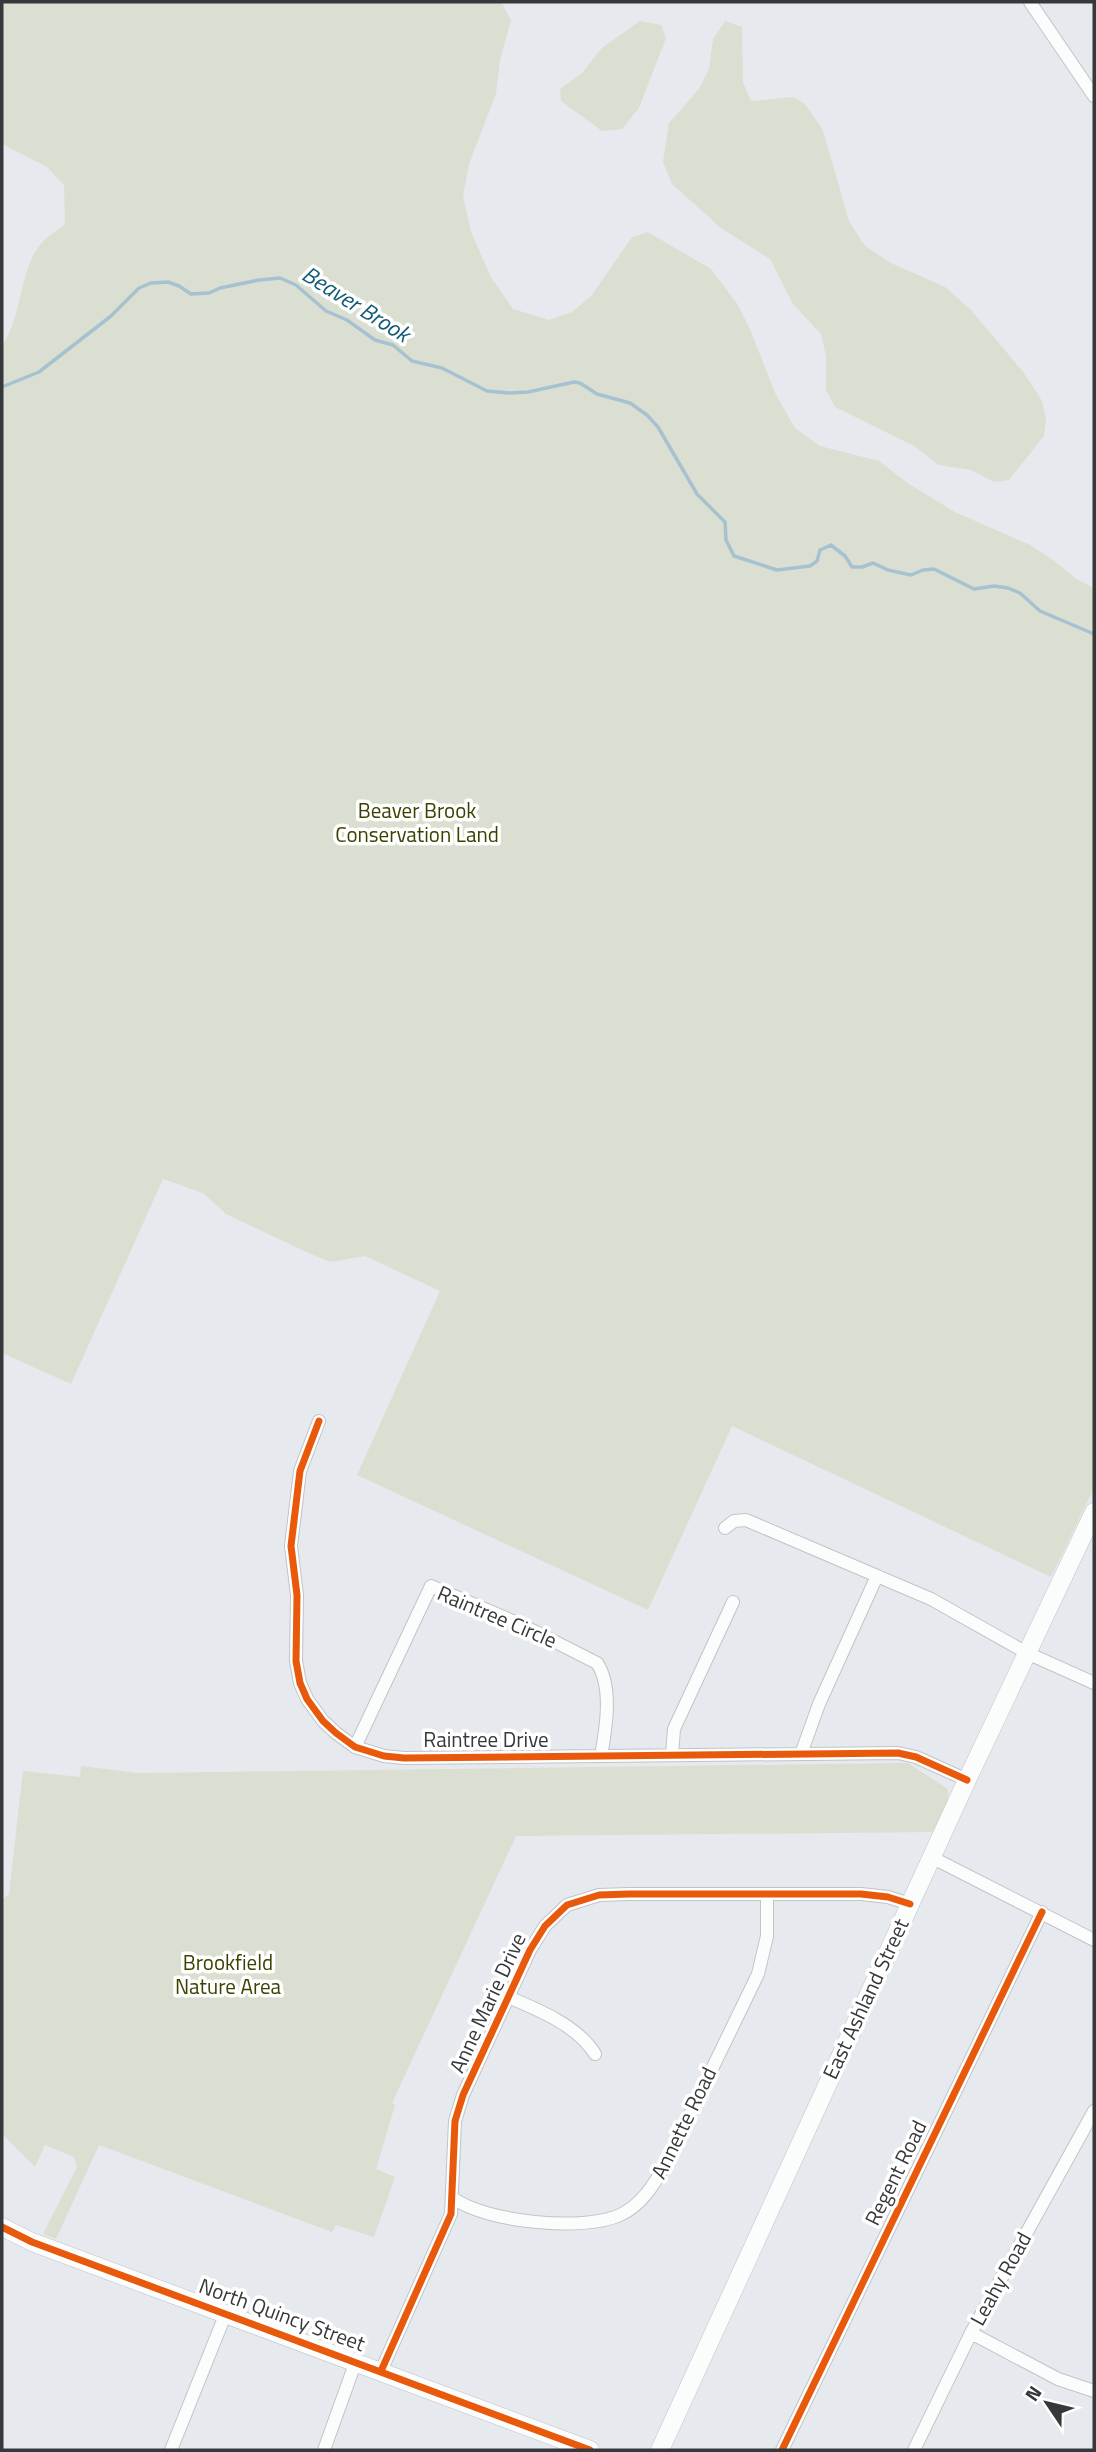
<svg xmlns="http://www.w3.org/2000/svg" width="1096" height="2452" font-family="'Titillium Web',sans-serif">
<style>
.green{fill:#dbdfd1}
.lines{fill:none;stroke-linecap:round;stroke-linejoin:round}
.stream{stroke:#a6c2d1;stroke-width:3.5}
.minor-casing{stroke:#c1c4c7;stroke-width:14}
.secondary-casing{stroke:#c1c4c7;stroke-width:19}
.minor{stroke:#fbfcfc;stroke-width:12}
.secondary{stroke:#fbfcfc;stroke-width:18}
.cycleway-casing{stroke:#fff;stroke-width:11}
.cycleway{stroke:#e8590c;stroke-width:7}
.labels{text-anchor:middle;stroke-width:7;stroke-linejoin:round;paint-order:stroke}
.park-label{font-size:21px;fill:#3d4100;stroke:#fff}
.street-label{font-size:21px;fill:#36383b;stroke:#fff}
.water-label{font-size:23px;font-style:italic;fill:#125b77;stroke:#fff}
</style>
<rect width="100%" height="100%" fill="#e6e9ee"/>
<!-- green -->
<path class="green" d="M2,2H501L511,20L500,60L496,94L469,164L463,196L471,232L491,277L513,309L549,320L572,312L592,295L632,237L648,232L711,269L738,305L749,327L776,395L795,428L820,446L879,461L909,484L955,512L1030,545L1053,560L1075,578L1094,588V1488L1051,1577L732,1426L648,1610L357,1475L440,1291L365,1256L330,1262L304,1251L226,1214L203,1193L163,1179L71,1384L2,1353V346C22,318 20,268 40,245C46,237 57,231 65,224L64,185L47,167L2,144Z
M640,21L661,25L666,38L639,108L622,129L602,131L561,101L560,89L582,73L602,48Z
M725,21L742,27L743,82L751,101L793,97L805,104L823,130L849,221L865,246L891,263L945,287L971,310L1024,373L1042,401L1046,420L1044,436L1009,480L994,482L971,470L939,465L914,446L835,407L826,390V356L821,334L793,304L770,259L721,228L672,184L663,162L669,123L699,89L709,69L713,39Z
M908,1763L948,1789V1799L933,1832L516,1836L392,2103L395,2105L376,2169L395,2177L374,2237L336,2225L332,2232L99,2145L56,2239L43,2234L77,2167L74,2157L45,2145L35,2167L2,2134V1900L9,1894L23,1771L80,1777L81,1766L137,1773Z"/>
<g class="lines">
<!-- stream -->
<path class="stream" d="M2,387L39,372L111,316L139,288L151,283L168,282L179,286L191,294L209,293L220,288L259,280L280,278L296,285L326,311L347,320L375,340L393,345L412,361L442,368L487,391L509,393L528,392L574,382L580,383L597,394L630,403L647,415L658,427L697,494L725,522L726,540L734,556L777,570L810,566L817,561L820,550L831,545L845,556L852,567H862L873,563L888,570L911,575L923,570L934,569L974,589L994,586L1008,588L1020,593L1040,611L1094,634"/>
<!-- minor casing -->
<g class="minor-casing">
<path id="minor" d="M1030,2L1094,96
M319,1421L300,1471L291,1546L297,1595L296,1661L300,1683L307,1699L323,1721L336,1733L355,1747L384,1756L404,1758L898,1753L916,1757L967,1780
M725,1528L734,1521L746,1520L931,1599L1027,1653L1094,1683
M355,1747L431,1586L522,1625L597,1663C613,1687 606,1728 601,1756
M801,1754L819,1704L877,1576
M672,1755L674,1729L733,1602
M931,1857L1094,1940
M508,1997C539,2010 578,2026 595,2054
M453,2198C485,2222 583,2232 620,2215C642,2205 654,2184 666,2164L758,1974L767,1936V1895
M971,2333L1058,2379L1094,2391
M381,2371L451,2214L455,2121L463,2095L530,1950L545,1926L567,1905L599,1895L629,1894H861L888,1897L910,1904
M171,2450L226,2313
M324,2450L356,2361
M782,2450L1042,1912
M914,2450L971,2333L1094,2111"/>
</g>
<!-- secondary casing -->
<g class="secondary-casing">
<path id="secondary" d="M2,2227L32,2242L590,2450
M660,2450L967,1780L1094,1512"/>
</g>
<!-- minor -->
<use href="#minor" class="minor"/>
<!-- secondary -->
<use href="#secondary" class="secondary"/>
<!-- cycleway casing -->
<g class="cycleway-casing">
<path id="cycleway" d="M319,1421L300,1471L291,1546L297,1595L296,1661L300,1683L307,1699L323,1721L336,1733L355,1747L384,1756L404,1758L898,1753L916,1757L967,1780
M2,2227L32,2242L590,2450
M381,2371L451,2214L455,2121L463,2095L530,1950L545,1926L567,1905L599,1895L629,1894H861L888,1897L910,1904
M782,2450L1042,1912"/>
</g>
<!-- cycleway -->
<use href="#cycleway" class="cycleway"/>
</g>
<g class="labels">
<!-- park labels -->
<g class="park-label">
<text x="417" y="818">Beaver Brook<tspan x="417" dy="24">Conservation Land</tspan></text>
<text x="228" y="1970">Brookfield<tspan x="228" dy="24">Nature Area</tspan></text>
</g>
<!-- street labels -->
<g class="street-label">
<text transform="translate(497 1617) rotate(23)" y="7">Raintree Circle</text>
<text x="486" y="1747">Raintree Drive</text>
<text transform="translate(866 1999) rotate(-65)" y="7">East Ashland Street</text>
<text transform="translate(488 2003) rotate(-65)" y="7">Anne Marie Drive</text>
<text transform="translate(684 2123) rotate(-64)" y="7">Annette Road</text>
<text transform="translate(896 2173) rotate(-64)" y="7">Regent Road</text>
<text transform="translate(1001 2279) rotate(-61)" y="7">Leahy Road</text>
<text transform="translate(282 2315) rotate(20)" y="7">North Quincy Street</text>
</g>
<!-- water labels -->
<g class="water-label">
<text transform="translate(356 304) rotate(32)" y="8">Beaver Brook</text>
</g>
</g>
<!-- border -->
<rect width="1096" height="2452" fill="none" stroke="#36383b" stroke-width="7"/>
<!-- north arrow -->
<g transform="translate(1047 2403) rotate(305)" stroke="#ffffff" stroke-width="5" paint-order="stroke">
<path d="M0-5L12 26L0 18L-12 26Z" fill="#36383b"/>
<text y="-10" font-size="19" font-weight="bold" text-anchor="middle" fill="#36383b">N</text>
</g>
</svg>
